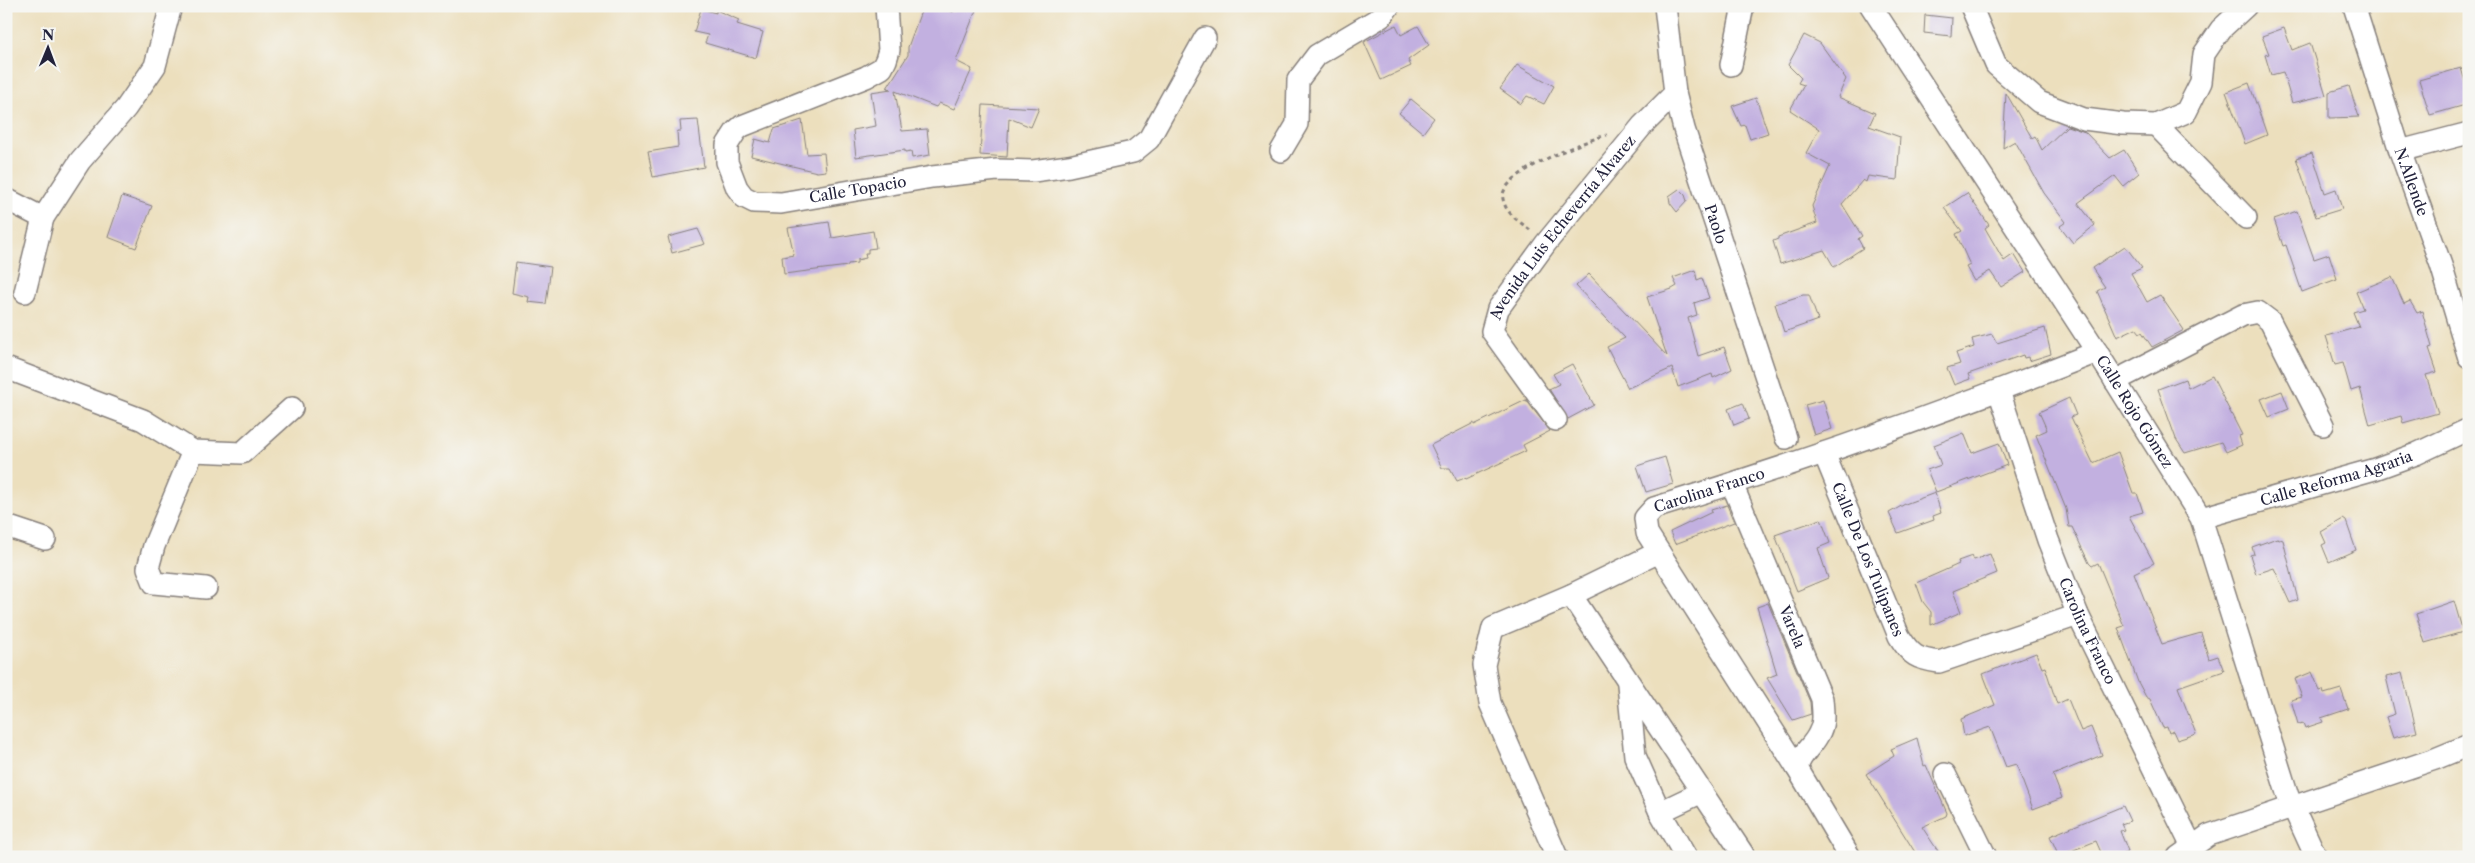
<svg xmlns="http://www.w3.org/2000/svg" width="2475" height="863" font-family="'Libre Caslon Text',serif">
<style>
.building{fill:#c2b0e0}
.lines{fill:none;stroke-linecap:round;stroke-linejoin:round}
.minor-casing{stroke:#87807c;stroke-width:24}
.path{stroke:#87807c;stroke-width:3;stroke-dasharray:4 4;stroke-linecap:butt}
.minor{stroke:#fff;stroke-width:21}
.labels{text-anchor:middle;stroke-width:4.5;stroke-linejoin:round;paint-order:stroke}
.street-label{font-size:15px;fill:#22223b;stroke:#f6f6f2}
</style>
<rect width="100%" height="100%" fill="#f6f6f2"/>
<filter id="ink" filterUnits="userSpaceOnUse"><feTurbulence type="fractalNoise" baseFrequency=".02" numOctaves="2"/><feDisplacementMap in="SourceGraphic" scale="10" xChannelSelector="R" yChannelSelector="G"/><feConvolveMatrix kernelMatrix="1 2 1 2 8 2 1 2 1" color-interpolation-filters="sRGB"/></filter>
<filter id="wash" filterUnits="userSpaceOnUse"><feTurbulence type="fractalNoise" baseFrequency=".0096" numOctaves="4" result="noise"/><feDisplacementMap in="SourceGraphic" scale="20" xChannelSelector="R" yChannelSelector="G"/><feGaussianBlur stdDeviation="1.12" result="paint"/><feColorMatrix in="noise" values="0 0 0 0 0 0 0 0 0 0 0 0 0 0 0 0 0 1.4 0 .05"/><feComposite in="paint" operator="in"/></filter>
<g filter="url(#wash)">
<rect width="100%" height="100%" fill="#ecdfbd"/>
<g id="blocks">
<!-- building -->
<path class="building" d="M926,6H941L953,12L955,6L976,10L956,61L972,69L954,109L939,103L936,107L895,91L902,131L927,129L930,155L912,158L911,151L905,152V150L856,157L853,130L876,126L871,92L891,89L887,88L908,55V47L920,14Z
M701,9L716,13V10L739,20L737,24L763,32L756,58L705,43L708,35L694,32Z
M1925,15L1952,18L1951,36L1924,33Z
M1396,25L1401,35L1418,26L1429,45L1408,60L1411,66L1381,80L1364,42Z
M2284,28L2292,50L2310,43L2326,95L2292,103L2283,72L2271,75L2265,55L2269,54L2262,36Z
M1804,35L1820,43L1846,79L1838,97L1875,113L1869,126L1900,137L1897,180L1868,176L1866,182L1863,180L1842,204L1862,236L1858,239L1863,248L1834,267L1824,250L1780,264L1773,241L1778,239V237L1817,223L1812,206L1830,166L1806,153L1819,129L1790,110L1804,85L1798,83L1801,78L1788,65Z
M1517,65L1554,86L1544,104L1527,96L1521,104L1500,89Z
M2461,68L2469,95V104L2430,115L2419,80Z
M2249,83L2267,135L2245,144L2226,92Z
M2349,86L2359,117L2329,118V92Z
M2006,93L2032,138L2035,136L2042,150L2067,126L2085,132L2110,158L2124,150L2139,173L2123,186L2115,176L2078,203L2095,225L2073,243L2060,226L2066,222L2044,193L2015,141L2003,148Z
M1756,98L1768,133L1750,139L1745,125L1741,126L1732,106Z
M1411,99L1434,118L1423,133L1399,113Z
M983,105L1039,108L1031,127L1009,118L1007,157L980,155Z
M698,120L704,167L653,177L648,152L678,147L677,131H681L680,121Z
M802,120L807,154L824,153L826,171L817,172L751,156L755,139L770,143L774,129Z
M2312,153L2325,193L2336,189L2342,209L2316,217L2296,158Z
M1679,189L1685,195L1687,201L1677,212L1670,203L1669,196Z
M1967,193L1989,225L1985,228L2004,261L2014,254L2025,272L2001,287L1990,271L1974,281L1966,267L1970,265L1956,234L1962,231L1944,208Z
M122,196L152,206L136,248L108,237Z
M2297,211L2314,259L2329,254L2337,279L2302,292L2286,245L2283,246L2274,219Z
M829,222L832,238L873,231L876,248L868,249V253H865L866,258L857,260V263L848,264V266L784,274L782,257L794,255L788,228Z
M698,229L705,244L672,253L668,237Z
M2125,246L2142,268L2131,273L2147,302L2160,295L2184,330L2152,347L2142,332L2140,333L2136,328L2117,337L2097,291L2105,287L2092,268Z
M516,262L551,267L546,304L528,302L529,297L512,293Z
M1695,270L1697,280L1702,278L1709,298L1694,303L1697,315L1688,318L1698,356L1724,347L1732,369L1713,378L1712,374L1678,387L1672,368L1628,388L1607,347L1625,338L1576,286L1589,274L1667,356L1647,297L1672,289L1677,286L1673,278Z
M2392,277L2404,304L2410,301L2417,313L2422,311L2432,347L2429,348L2437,372L2426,375L2438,413L2403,423L2401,416L2370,425L2360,388L2351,391L2343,363L2335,365L2326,336L2359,327L2353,312L2363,309L2356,292Z
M1803,295H1809L1818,320L1784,332L1775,304Z
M2045,328L2051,354L2029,361L2028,357L2024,358L2023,355L1968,374L1970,379L1954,385L1947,368L1960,364L1956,353L1974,347L1972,339L1992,334L1997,343Z
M1572,364L1594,405L1568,419L1549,389L1559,384L1553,374Z
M2212,376L2242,435L2239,436L2242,445L2226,452L2221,442L2185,453L2176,439L2158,389L2185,379L2188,388Z
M2282,391L2289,409L2269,417L2261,399Z
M2069,398L2076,415L2071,417L2093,463L2118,452L2133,493H2137L2143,512L2129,516L2154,563L2134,573L2162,644L2201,633L2209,659L2218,656L2224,671L2178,687L2196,734L2177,740L2173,731L2169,733L2167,727L2163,728L2150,699L2146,697L2138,682L2118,628L2124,626L2098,563L2092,566L2089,563L2072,527H2069L2066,509L2036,435L2047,430L2039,412Z
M1526,400L1550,431L1523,445L1526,451L1466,479L1465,478L1457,481L1450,468H1442L1431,445L1474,423V425Z
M1823,400L1832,429L1814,435L1805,405Z
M1743,403L1749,419L1734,425L1728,409Z
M1964,433L1972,453L1999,443L2007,465L1936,492L1927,470L1941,465L1934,445Z
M1665,457L1673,484L1646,492L1637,466Z
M1935,493L1941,513L1933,516L1934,520L1898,533L1889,513L1905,504Z
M1727,505L1734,522L1675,544L1670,532L1712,512L1711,510Z
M1821,519L1830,543L1818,548L1828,578L1797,591L1775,535Z
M2343,519L2346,521L2356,550L2329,562L2322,545L2326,543L2321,532Z
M2277,538L2283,540L2298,600L2290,603L2274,568L2256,574L2250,555L2254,554L2252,547Z
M1990,554L1997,573L1953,591L1961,612L1931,625V612L1923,602L1916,583L1959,564L1958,561L1972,556L1974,560Z
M2454,601L2463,632L2425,643L2416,614Z
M1768,603L1810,702L1811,714L1793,720L1767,678L1777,674L1757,607Z
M2036,653L2042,668L2045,667L2057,704L2068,699L2081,731L2091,727L2102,755L2053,775L2062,798L2033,809L2016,764L2006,767L1990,727L1964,736L1961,719L1995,705L1983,674Z
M2312,672L2320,691L2323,690L2324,694L2341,689L2348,709L2321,718L2323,722L2305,728L2303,723L2298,724L2291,700L2302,697L2295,679Z
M2402,673L2417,732L2393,738L2386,717L2395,714L2386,677Z
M1917,738L1924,766L1926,765L1947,813L1946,816L1922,827L1942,857H1918L1866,774L1894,756L1891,749Z
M2123,806L2130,821L2121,824L2124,830L2120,831L2128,851L2113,857H2103L2096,841L2059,856L2050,836Z"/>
</g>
</g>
<g filter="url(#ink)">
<use href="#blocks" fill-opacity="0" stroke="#87807c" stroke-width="1"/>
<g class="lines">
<!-- minor casing -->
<g class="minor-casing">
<g id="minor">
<path id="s1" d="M886,6L889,50L886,60L882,68L866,77L742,126L736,131L727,145V162L737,188L744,197L754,202L781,203L932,177L997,170L1033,171L1069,166L1133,152L1149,139L1205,38"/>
<path id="s2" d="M1665,6L1675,93L1684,129L1786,438"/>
<path id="s3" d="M1871,6L2097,352L2201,518L2288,796L2316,857"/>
<path d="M1971,6L1996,65L2039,102L2084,119L2123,124L2156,125L2186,112L2201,82L2204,54L2221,29L2246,6"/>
<path id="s4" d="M2354,6L2400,151L2441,265L2469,358"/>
<path d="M1731,65L1743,6"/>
<path d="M2156,125L2246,218"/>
<path d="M1281,151L1297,124L1298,80L1317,55L1381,17L1389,6"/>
<path d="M2400,151L2469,133"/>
<path d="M6,199L43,218L25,292"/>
<path d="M43,218L80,161L126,108L155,66L171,6"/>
<path d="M6,368L143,420L193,451L242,453L292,408"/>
<path d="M2115,381L2243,315L2258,312L2270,321L2323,425"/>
<path id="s5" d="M1999,391L2048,540L2078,615L2192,847"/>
<path id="s6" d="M1556,420L1492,331L1498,309L1546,243L1642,126L1675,93"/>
<path d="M193,451L154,546L148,568L154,583L206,588"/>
<path id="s7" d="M1824,453L1899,636C1911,656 1917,659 1939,662L2078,615"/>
<path id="s8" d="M1732,484L1822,699C1823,712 1825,724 1818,735C1812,747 1800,754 1797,768"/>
<path id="s9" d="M2201,518L2375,469L2416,454L2469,429"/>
<path d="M6,526L45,539"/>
<path d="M1571,595L1743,854"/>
<path d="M1628,684L1635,756L1660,812L1686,857"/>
<path d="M1945,774L1986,857"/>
<path d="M1660,812L1702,792"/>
<path d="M1557,857L1490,703L1484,665L1493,628L1571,595L1659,552"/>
<path id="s10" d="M1850,857L1797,768L1647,533L1645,518L1654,508C1804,462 1951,410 2097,352"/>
<path d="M2178,857L2209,835L2435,759L2469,745"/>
</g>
</g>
<!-- path -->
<path class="path" d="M1530,230C1519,221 1506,214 1503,199C1497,174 1587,140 1607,135"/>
<!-- minor -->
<use href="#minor" class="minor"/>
</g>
</g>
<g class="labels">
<!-- street labels -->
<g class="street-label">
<text dy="5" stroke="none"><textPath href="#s4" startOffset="185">N.Allende</textPath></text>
<text dy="5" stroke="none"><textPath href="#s1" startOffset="412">Calle Topacio</textPath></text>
<text dy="5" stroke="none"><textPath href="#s2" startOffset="225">Paolo</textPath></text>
<text dy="5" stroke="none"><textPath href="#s6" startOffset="236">Avenida Luis Echeverría Álvarez</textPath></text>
<text dy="5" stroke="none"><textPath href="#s3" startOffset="484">Calle Rojo Gómez</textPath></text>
<text dy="5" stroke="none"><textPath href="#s9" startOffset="141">Calle Reforma Agraria</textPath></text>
<text dy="5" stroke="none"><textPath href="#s10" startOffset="469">Carolina Franco</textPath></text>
<text dy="5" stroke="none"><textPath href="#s7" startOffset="115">Calle De Los Tulipanes</textPath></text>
<text dy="5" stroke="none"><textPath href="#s8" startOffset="155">Varela</textPath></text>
<text dy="5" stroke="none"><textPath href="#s5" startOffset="256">Carolina Franco</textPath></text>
</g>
</g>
<!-- margin -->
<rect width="2475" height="863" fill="none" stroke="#f6f6f2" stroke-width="25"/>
<!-- north arrow -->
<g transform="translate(48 48) rotate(1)" stroke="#f6f6f2" stroke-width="4" paint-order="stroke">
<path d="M0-4L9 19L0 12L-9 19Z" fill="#22223b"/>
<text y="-8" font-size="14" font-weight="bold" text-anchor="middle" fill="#22223b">N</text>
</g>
</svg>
